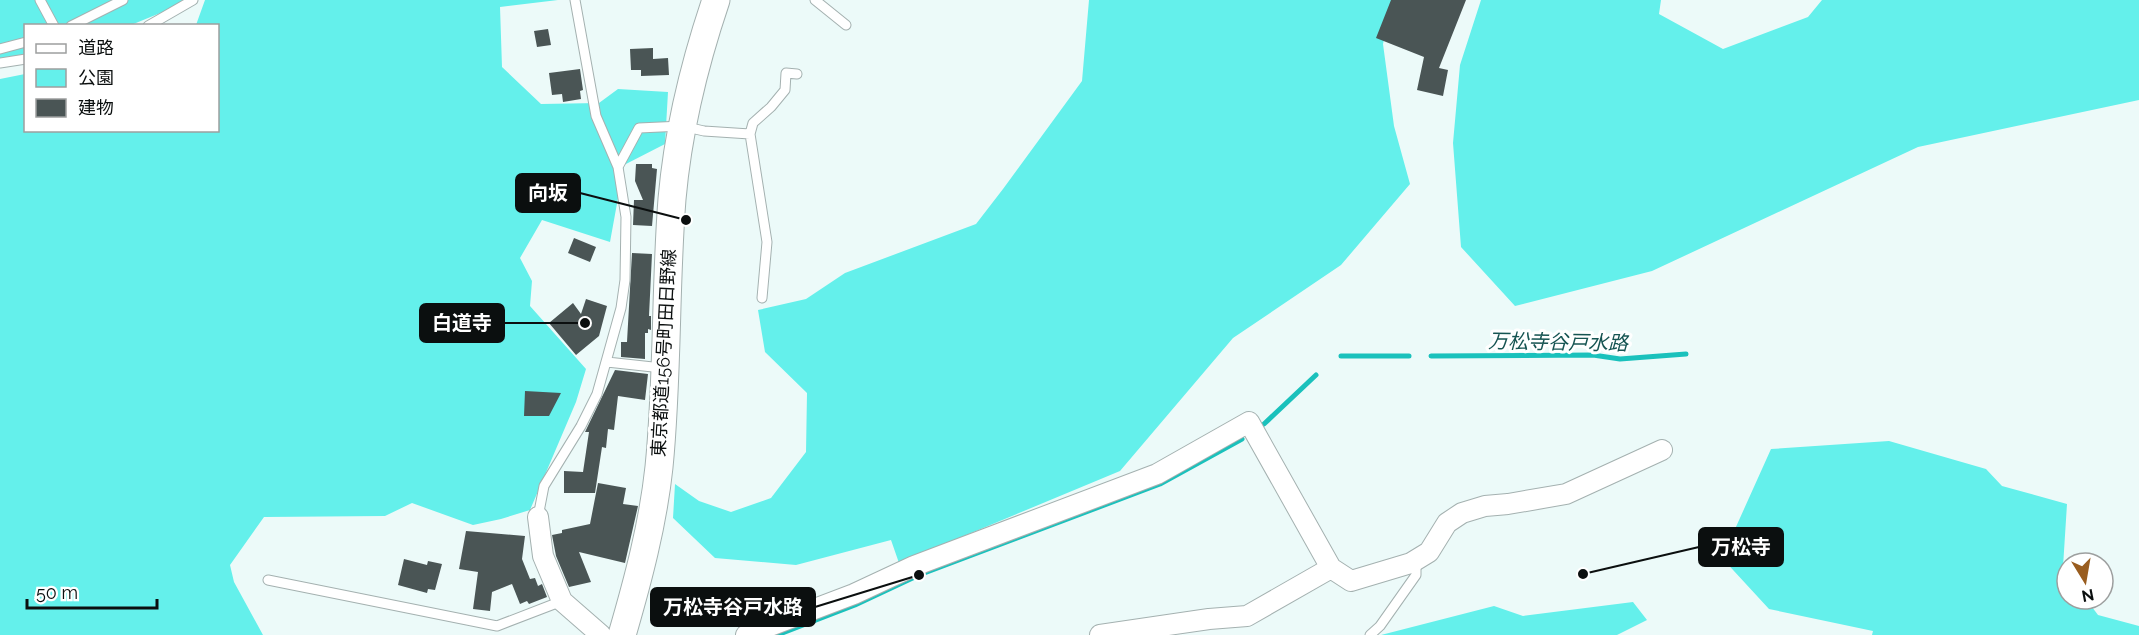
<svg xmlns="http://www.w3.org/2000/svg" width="2139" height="635" font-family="Raleway,'Noto Sans JP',sans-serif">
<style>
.green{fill:#64f0eb}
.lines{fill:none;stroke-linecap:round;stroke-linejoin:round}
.stream{stroke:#1ac1bc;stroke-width:5}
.building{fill:#4a5555}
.service-casing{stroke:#a4b1b0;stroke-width:11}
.minor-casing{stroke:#a4b1b0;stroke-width:22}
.secondary-casing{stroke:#a4b1b0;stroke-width:29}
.service{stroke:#fff;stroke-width:9}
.minor{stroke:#fff;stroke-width:20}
.secondary{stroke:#fff;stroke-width:27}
.labels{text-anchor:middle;stroke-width:6;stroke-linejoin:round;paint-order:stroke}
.street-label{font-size:18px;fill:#0b0f0f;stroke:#fff}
.water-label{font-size:20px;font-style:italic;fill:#165452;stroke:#fff}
.leader{fill:none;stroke:#0b0f0f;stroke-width:2}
.callout-dot{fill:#0b0f0f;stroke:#fff;stroke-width:2}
.callout{fill:#0b0f0f;stroke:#0b0f0f;stroke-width:2}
.callout-label{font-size:20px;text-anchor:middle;font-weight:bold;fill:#fff}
</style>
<rect width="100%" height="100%" fill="#ecfaf9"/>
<!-- green -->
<path class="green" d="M0,0H184L175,7L131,25L26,26L25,55L0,58Z
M205,0H558L500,7L502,67L541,104L599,103L618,89L668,92L665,144L624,165L610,242L542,220L520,258L532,281L530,306L586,369L576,402L530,510L501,519L473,525L412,503L385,516L264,517L230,565L234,582L263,635H0V79L25,74L26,130H218V26L196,25Z
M1089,0H1393L1383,44L1394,126L1410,184L1341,265L1233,338L1120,471L899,563L891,540L796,565L715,558L673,518L675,484L699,501L731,512L771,498L806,452L807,393L765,352L758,310L806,299L845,273L976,224L1003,189L1082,81Z
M1481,0H1661L1659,14L1723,49L1808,17L1822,0H2139V100L1918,147L1652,271L1515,306L1461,247L1453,143L1460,65Z
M1889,441L1986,469L2002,486L2067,504L2063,567L2067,573V599H2086L2098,615L2139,626V635H1872L1873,631L1769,609L1722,558L1771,449Z
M1633,602L1647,620L1617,635H1381L1494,606L1523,616Z"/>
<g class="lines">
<!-- stream -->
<path class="stream" d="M1341,356H1409
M1431,356L1593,355L1620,359L1686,354
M1264,424L1316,375
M777,635L855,605L919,575L1160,484L1242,439"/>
</g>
<!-- building -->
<path class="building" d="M1391,0H1466L1439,68L1448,70L1443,96L1417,90L1424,57L1376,38Z
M548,29L551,45L537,47L534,31Z
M653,48V59L668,58L669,75L641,76V70H631L630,49Z
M580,69L583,90L580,91L581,99L563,102L562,94L552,95L549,73Z
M636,164H652V168L657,169L652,226L633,225L634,200H643L635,181Z
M574,238L596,247L590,262L568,253Z
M632,253L652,254L649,316H651V330L648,329V333H645V359L621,357V342H627Z
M586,299L607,306L599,336L576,355L549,323L573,303L581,314Z
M615,370L648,374L645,400L618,396L614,430L608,429L606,448L602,447L595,493H564V471L583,472L589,432H585Z
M525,391L561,393L549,416H524Z
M598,483L626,488L623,504L638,506L625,563L579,552L591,582L569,587L556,556L552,535L562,533V530L590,524Z
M466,531L525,536L522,559L530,579L535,578L538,586L542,584L547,597L529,604L527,601L520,604L512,584L492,592L490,611L473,609L478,572L459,569Z
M404,559L427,565L428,561L442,564L435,590L428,589L427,593L398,585Z"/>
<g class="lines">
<!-- service casing -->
<g class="service-casing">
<path id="service" d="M40,0L54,26
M815,0L846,25
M71,26L123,0
M148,26L193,0
M0,49L26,42
M0,63L26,59
M618,167L639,128L682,126L704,131L750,134
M762,298L767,242L750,134L753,123L771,107L785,90L786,73L797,74
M607,362L662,368
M538,517L544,486L581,426L597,394L621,308L625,280L626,217L618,167L596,116L575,0
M268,580L497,626L562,601
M1370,635L1380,626L1416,575V560"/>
</g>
<!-- minor casing -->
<g class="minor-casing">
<path id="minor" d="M538,517L543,556L562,601L601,635
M746,635L854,594L914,566L1157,474L1249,422L1331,568L1351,581L1411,563L1429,552L1447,523L1462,513L1485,506L1508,504L1566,494L1662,450
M1100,635L1209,619L1247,616L1331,568"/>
</g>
<!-- secondary casing -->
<g class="secondary-casing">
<path id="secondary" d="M622,635C638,580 653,524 659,467C668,378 665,288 672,199C678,131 694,65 716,0"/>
</g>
<!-- service -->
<use href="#service" class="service"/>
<!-- minor -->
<use href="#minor" class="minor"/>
<!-- secondary -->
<use href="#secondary" class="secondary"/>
</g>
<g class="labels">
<!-- street labels -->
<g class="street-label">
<text transform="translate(664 353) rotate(-87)" y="6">東京都道156号町田日野線</text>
</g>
<!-- water labels -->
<g class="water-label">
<text transform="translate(1558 342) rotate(1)" y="7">万松寺谷戸水路</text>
</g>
</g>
<!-- callouts -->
<path class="leader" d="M686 220L580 193M585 323L504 323M1583 574L1699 547M919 575L815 607"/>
<g class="callout-dot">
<circle cx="686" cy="220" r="6"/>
<circle cx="585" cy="323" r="6"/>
<circle cx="1583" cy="574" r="6"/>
<circle cx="919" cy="575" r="6"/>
</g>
<g class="callout">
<rect x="516" y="174" width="64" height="38" rx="6"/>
<rect x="420" y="304" width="84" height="38" rx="6"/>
<rect x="1699" y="528" width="84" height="38" rx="6"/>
<rect x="651" y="588" width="164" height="38" rx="6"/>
</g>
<g class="callout-label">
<text x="548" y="200">向坂</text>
<text x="462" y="330">白道寺</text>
<text x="1741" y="554">万松寺</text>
<text x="733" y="614">万松寺谷戸水路</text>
</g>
<!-- legend -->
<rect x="24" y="24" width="195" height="108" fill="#ffffff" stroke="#9d9f9f" stroke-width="1.5"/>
<rect x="36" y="44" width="30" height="9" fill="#ffffff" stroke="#9d9f9f" stroke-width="1.5"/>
<text x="78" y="54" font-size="18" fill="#0b0f0f">道路</text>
<rect x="36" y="69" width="30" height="18" fill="#64f0eb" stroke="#9d9f9f" stroke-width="1.5"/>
<text x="78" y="84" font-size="18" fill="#0b0f0f">公園</text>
<rect x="36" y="99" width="30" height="18" fill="#4a5555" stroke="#9d9f9f" stroke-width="1.5"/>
<text x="78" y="114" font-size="18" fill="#0b0f0f">建物</text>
<!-- north arrow -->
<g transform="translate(2085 581) rotate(169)"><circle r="28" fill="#ffffff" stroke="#9d9f9f" stroke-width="1.5"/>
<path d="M0-4.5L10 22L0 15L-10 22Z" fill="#995d1f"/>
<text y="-9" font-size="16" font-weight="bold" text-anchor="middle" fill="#0b0f0f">N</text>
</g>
<!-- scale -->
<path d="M27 599v9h130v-9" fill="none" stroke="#0b0f0f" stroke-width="3"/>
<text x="36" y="599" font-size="18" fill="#0b0f0f" stroke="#ffffff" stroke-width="4.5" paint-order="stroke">50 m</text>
</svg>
